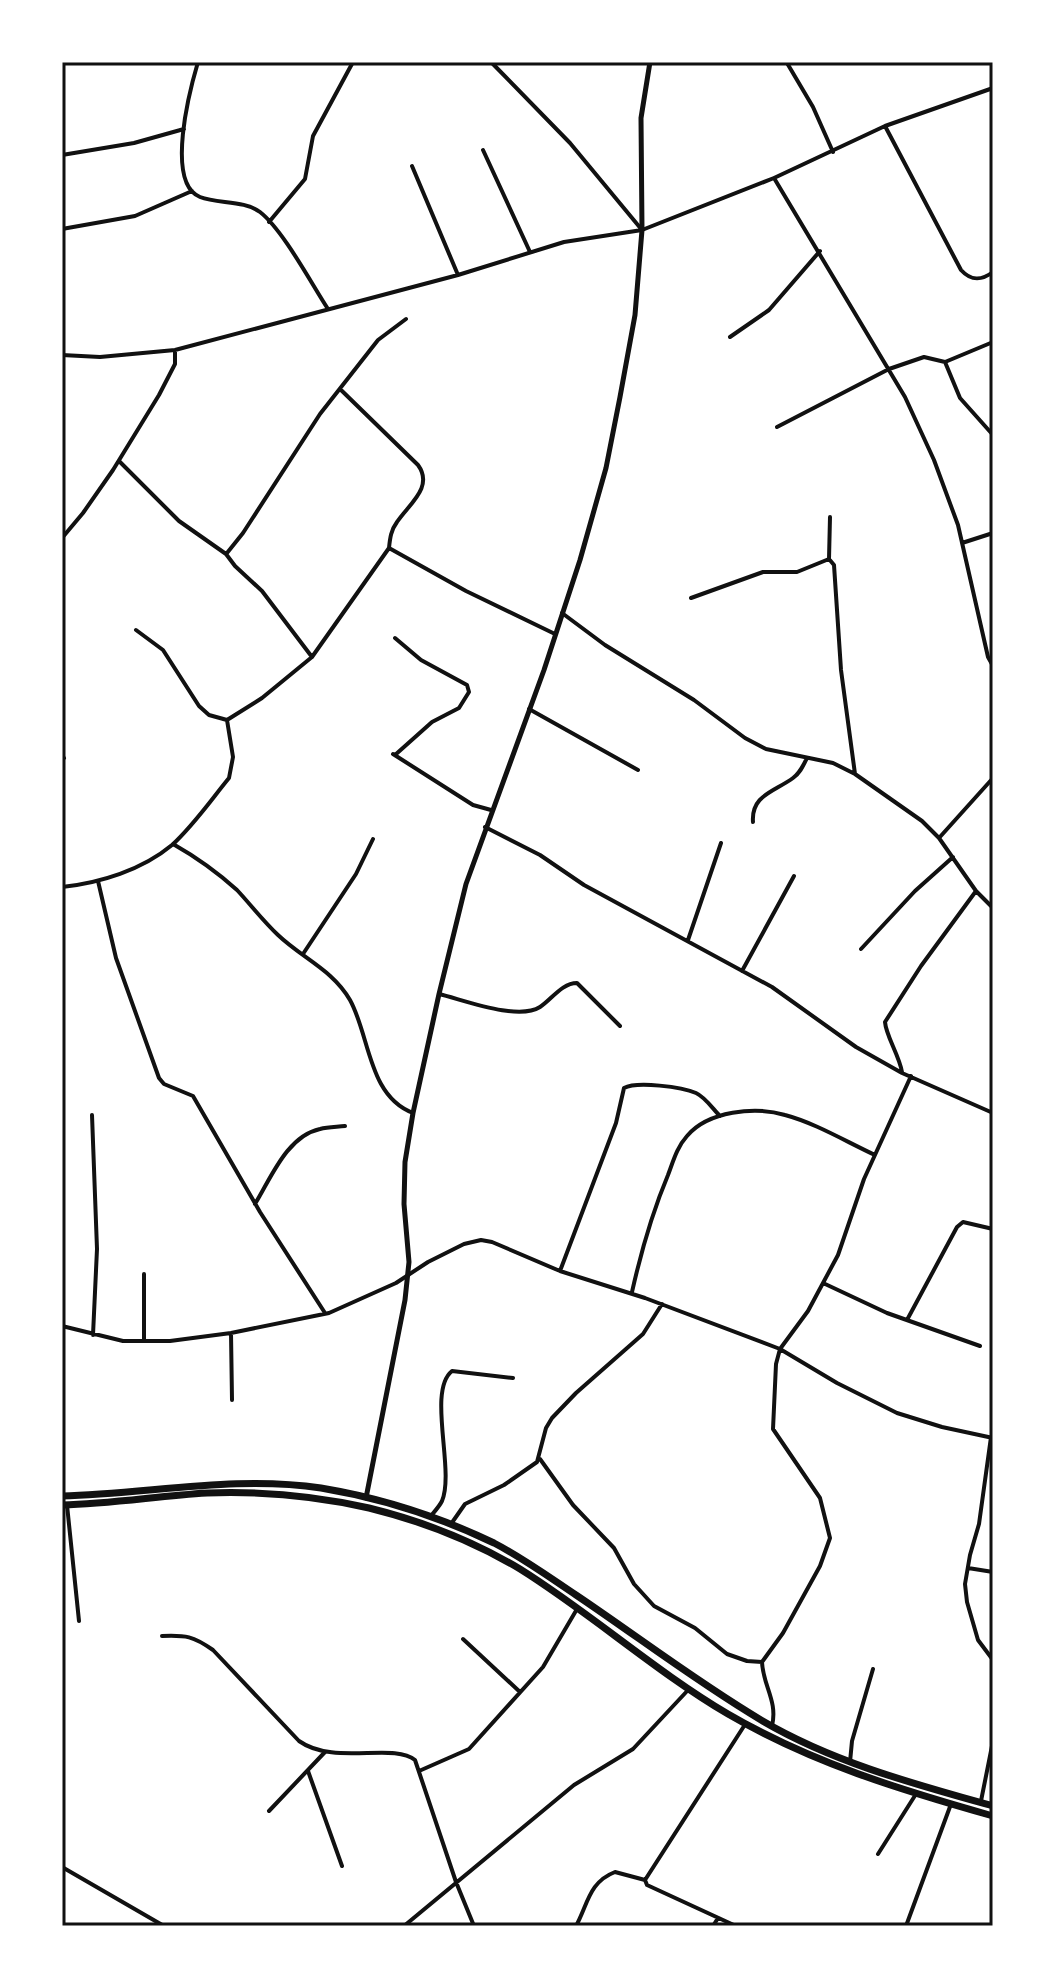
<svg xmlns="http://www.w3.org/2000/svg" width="1055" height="1988" font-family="Figtree,sans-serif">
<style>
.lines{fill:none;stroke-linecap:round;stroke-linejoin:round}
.minor{stroke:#111;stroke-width:4}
.tertiary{stroke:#111;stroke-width:5}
.primary{stroke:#111;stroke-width:7}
.neatline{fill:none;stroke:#111;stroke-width:3}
</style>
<rect width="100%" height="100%" fill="#fff"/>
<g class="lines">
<!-- minor -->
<path class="minor" d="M198,62C190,89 165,183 200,197C218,204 244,200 260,212C283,230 311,283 328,309
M491,62L570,143L642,230
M787,63L813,107L833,152
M885,126L961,270C971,281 981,281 993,272
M483,150L530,252
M62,155L134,143L184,129
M412,166L458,275
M774,178L905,397L934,460L958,525L988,657L993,666
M269,222L305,179L313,136L353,62
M62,229L135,216L192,191
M730,337L769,310L820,251
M62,355L100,357L175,350L458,275L564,242L642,230L774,178L885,126L993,88
M945,362L960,398L993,435
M340,389L418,465C434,487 409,504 397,522C391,530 390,538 389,548
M777,427L889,369L924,357L945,362L993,342
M119,461L179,521L226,554L235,566L262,591L312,657L262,698L227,720
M830,517L829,559L834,565L841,670L855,774
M62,538L83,513L113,470L159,395L175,364V351
M962,543L993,533
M227,553L243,533L320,414L378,340L406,319
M691,598L763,572H797L829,559
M562,613L605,645L694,700L745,738L766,749L833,763L855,774L922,821L939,838L976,891L993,908
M312,657L389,548L466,591L555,634
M529,709L638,770
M393,754L473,805L491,810
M62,755L64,758
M395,755L432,722L459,708L469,692L467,685L421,660L395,638
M753,822C751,795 774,792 793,778C800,773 803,766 807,758
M485,827L540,855L584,885L772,987L856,1047L902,1073L993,1113
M939,838L993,778
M173,844C196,857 217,872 237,890C251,905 263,921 278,935C302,958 333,970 350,1000C370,1036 368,1096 413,1113
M98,881L116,958L159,1078L164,1084L193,1096L260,1212L325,1313
M62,887C100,883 142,870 172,845C193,826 211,800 229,778L233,757L227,720L209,715L199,706L163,650L136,630
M688,940L721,843
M861,949L915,891L953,857
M303,954L356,874L373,839
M742,971L794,876
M439,994C464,1000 518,1021 540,1007C552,999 562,983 577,983L620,1026
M902,1072C899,1055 886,1036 885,1022L921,966L976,891
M92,1115L97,1249L93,1335
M255,1204C271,1178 287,1136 320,1129C328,1127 337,1127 345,1126
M560,1271L616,1123L624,1088C637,1081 682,1087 696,1093C705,1097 713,1109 720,1116
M144,1274V1341
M823,1283L887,1313L980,1346
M632,1292C641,1252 652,1213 668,1175C673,1162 677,1147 687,1136C708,1111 755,1106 785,1115C815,1123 845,1141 875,1155
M907,1320L957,1227L963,1222L993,1229
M62,1326L123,1341H170L231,1333L329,1313L396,1283L428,1262L464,1244L481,1240L492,1242L560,1271L645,1298L780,1349L837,1383L897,1413L942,1427L993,1438
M231,1333L232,1400
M991,1437L979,1524L970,1555L965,1584L967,1602L978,1640L993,1660
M540,1459L573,1505L614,1548L634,1584L654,1606L695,1628L727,1654L747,1661L762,1662
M67,1505L79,1621
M430,1517C434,1512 439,1507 442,1501C455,1470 427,1391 452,1371L513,1378
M451,1524L465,1504L504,1485L537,1462L546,1428L552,1418L576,1393L643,1334L662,1304
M968,1568L993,1572
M162,1636C186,1635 193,1636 213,1650L299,1741C334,1766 393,1742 415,1760L456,1882L474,1926
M463,1639L520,1692
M772,1726C778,1701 763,1686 762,1662L783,1633L820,1566L830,1538L820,1498L773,1429L776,1364L780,1349L808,1311L838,1255L864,1179L911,1076
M850,1762L852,1741L873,1669
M308,1771L342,1866
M419,1771L469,1749L543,1667L577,1609
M981,1801L993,1741
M269,1811L325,1752
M878,1854L916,1794
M993,1864V1885
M62,1867L164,1926
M404,1926L574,1785L633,1749L689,1689
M576,1926C588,1904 589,1882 615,1872L645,1880
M713,1926L718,1918
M736,1926L647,1885L645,1880L746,1723
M906,1926L951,1804"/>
<!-- tertiary -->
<path class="tertiary" d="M366,1498L405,1300L409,1262L404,1204L405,1162L413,1113L439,994L466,884L544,670L580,560L606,468L620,397L635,315L642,230L641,118L650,62"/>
<!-- primary -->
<path class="primary" d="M62,1496C149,1494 234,1475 321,1488C381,1498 440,1517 494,1543C523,1558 549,1577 576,1595C637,1636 697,1682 761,1720C832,1762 914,1784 993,1806
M62,1505C110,1504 158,1496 207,1493C261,1491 316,1496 369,1508C422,1521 473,1541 520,1569C592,1614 655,1671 728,1714C812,1763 901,1790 993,1816"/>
</g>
<!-- border -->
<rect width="1055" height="1988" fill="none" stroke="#ffffff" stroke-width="128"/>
<rect x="64" y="64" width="927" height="1860" class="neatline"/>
</svg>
